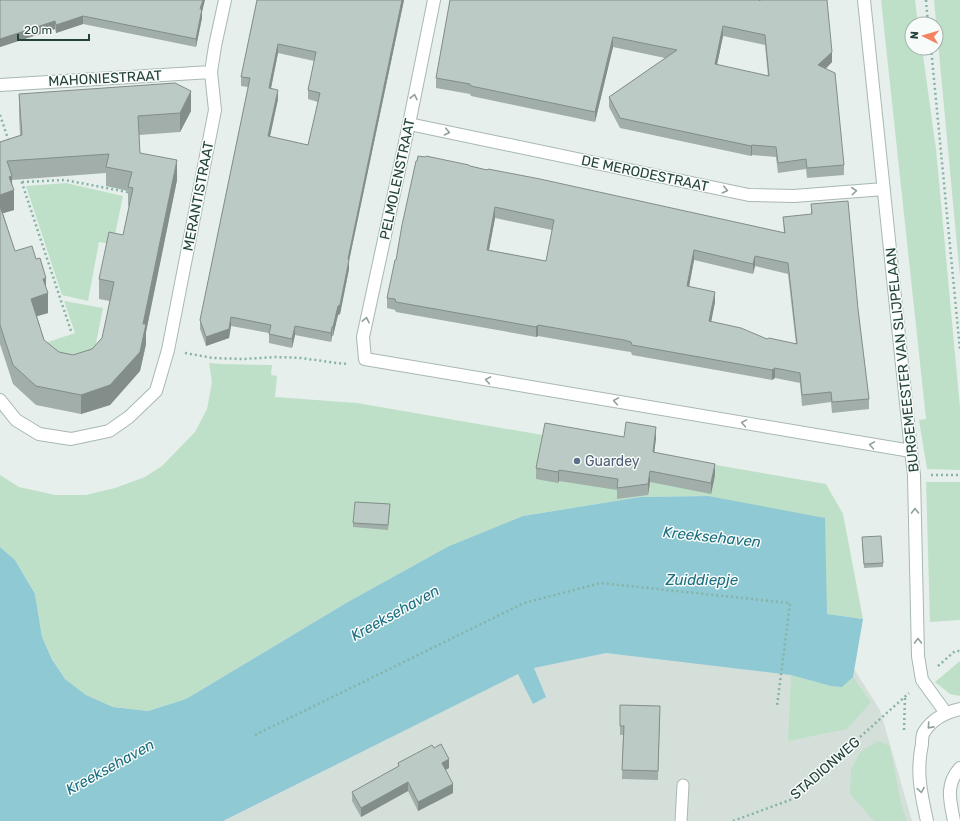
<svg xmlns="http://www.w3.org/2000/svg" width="960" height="821" font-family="Rubik,sans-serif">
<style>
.built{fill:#d4dfda}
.green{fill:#bfe0c8}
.water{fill:#8ec9d4}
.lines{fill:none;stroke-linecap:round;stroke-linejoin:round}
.service-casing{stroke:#a8b8b2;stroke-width:13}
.minor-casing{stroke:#a8b8b2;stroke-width:14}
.path{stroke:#86b3a5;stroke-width:2.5;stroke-dasharray:2 3;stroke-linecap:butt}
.service{stroke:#fff;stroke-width:11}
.minor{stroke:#fff;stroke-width:12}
.wall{fill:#a1aea9;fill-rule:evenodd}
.shaded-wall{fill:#838d89}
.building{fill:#bbcac4;stroke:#838d89;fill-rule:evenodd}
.oneway{stroke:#92a09c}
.service-dot{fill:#5c6f8a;stroke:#f7fbf9;stroke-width:1.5}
.labels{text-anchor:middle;stroke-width:3;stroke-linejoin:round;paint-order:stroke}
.street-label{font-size:14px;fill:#24423a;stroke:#f7fbf9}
.service-label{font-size:14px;fill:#4e5e75;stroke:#f7fbf9;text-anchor:start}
.water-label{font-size:15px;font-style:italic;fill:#1c6f80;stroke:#f7fbf9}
</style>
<rect width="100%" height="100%" fill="#e6efeb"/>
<!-- built -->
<path class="built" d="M811,601L880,710L912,821H175L273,724Z"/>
<!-- green -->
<path class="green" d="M881,0H915L918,24H912V48H922L936,149L960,408V470L927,469L919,420L926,419Z
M934,0H960V277Z
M66,183L123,196L113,244L99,242L88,301L62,295L26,186Z
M64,301L103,308L94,353L88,361L52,354L48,342L75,333Z
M209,363L222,364L272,365L271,375L277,376L275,397L357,403L826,484L843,514L863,619L827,614L708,496L640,497L523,516L449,546L346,603L186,699L148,711L113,707L86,695L65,679L52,658L42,637L35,594L15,560L0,547V475L19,487L55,495H86L115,488L145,477L162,466L195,432L207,409L212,382Z
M926,482H960V620L930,622Z
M960,661V696L950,694L935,682Z
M791,675L831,686L842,687L853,677L871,702L847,729L788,741Z
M878,741L890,746L901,803L907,821H874L850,794L851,770L860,752Z"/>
<!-- water -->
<path class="water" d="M708,496L825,518L827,614L863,619L853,677L842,687L831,686L791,675L606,653L534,668L546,697L533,704L518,674L223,821H0V547L15,560L35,594L42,637L52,659L65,679L86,695L113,707L148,711L186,699L346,603L449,546L523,516L640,497Z"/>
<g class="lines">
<!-- service casing -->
<g class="service-casing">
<path id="service" d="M681,821L683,785"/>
</g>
<!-- minor casing -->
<g class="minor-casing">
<path id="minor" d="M434,0L409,124L363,337L365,359L911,451
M864,0L911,451L914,475L918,656L922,680L946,713
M0,85L211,72
M409,124L749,195L794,196L884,189
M0,400L16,420L39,434L71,439L109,431L129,417L156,391L168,350L215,110L211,72L215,46L225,0
M927,821C921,794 916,772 922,744C922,740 922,735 924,732C932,719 947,712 960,709
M954,821C950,801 945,784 960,768"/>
</g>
<!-- path -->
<path class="path" d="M926,0L928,24
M931,48L960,350
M0,115L9,142
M20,177L71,331
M22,182L65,180L127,192L130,191
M185,353L213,358L243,359L276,357L301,358L344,364L347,363
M931,475H960
M938,666L955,651H960
M904,730L905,697
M255,735L524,603L601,583L790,603L777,706
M733,821L790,800L909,693"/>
<!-- service -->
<use href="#service" class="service"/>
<!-- minor -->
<use href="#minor" class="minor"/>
</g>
<!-- wall -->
<path class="wall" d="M0,0L202,12V18L196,47L83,24L56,33L55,29L0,47Z
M257,0H404L349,261V269L340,314L338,315L333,336H332L331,342L295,335L292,348L269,343V333L231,326L229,338L206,346L200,329V320L248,87L241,86V77ZM278,53L314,61L308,90V99L318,102L308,145L270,137L278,99L271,89Z
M450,0H827L832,62L826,69L844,165V175L807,178L806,169L778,173L776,157L752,155L751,156L620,128L609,107V97L665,58L613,47L595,122L471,96L470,94L436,88V78ZM723,36L765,45L768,76L717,65Z
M19,94L191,111L180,132L139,135L140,153L177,180L146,332V344L140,371L110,405L81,414L36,405L13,384L0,344V142L20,135L19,113ZM106,173V186L128,191V206H129L123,235L99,279V299L110,301L102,338L92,349L73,355L59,352L44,340L37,316L48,313L46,289L15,251L3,213L14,210L12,180Z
M470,166L487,170L784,233L783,217L811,215V204L858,309L869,399V409L832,413L831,402L802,406L800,383L775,378L772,380L632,355L631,352L624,351L538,336L536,337L396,312L395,310L387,308V298L396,260ZM495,218L552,230L546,261L489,250ZM694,260L753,274L755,266L788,274L796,344L767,339L711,322L715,302L689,287Z
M624,437L656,438L654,452L715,475L711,494L650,482L648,495L617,499V490L559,481L558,483L536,479V468Z
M390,509L388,530L353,527V523Z
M862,542L883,563V567L864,568Z
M660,715L658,780L622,779L623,735H620V726Z
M434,748L449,768L445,770L453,793L418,811L408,791L361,817L352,801V792L398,767V763Z"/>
<!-- shaded-wall -->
<path class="shaded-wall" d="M203,0H205L202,12V18L196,47V39L200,9Z
M402,0H404L349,261V269L340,314L338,315L333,336V327L338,306Z
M83,16V24L56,33V25Z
M55,21V29L0,47V39Z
M723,26V36L715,74V64Z
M613,37V47L595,122V112Z
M278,44V53L269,97V88Z
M832,52V62L818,75V65Z
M278,90V99L268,145V136Z
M191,91V111L180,132V113Z
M752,145V155L751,156V146Z
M177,160V180L146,332V344L140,371L110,405L81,414V395L143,324Z
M12,176V191L14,190V210L0,214V195L9,177Z
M495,207V218L487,260V250Z
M694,250V260L687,297V286Z
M755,256V266L753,274V264Z
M46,278V294L48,293V313L31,318V299L43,279Z
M715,292V302L709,332V321Z
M231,317V326L229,338L206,346V337Z
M538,325V336L536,337V327Z
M295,326V335L292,348V339Z
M332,327V336L331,342V333Z
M775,368V378L772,380V370Z
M656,427V438L653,463V452Z
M715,464V475L711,494V483Z
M559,470V481L558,483V472Z
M650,471V482L648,495V484Z
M449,759V768L442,772V763Z
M408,782V791L361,817V808Z
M453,784V793L418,811V802Z"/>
<!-- building -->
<path class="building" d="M0,0H203L200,9H202L196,39L83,16L56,25L55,21L0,39Z
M257,0H402L348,259L349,260L340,305L338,306L333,327H332L331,333L295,326L292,339L269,334L271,325L231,317L229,329L206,337L200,320L250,78L241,77ZM278,44L316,52L308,90L320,93L308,145L268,136L278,90L269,88Z
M450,0H759L760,1V0H827L832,52L818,65L835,73L844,165L807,168L806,159L778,163L776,147L752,145L751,146L620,118L609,97L677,50L613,37L595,112L471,86L470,84L436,78ZM723,26L765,35L769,76L715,64Z
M175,83L191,91L180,113L138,116L140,153L177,160L143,324H146L140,352L110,385L81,395L36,386L13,365L0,325V206L15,251L32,246L36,259L40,258L46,278L43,279L48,293L31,299L44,340L59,352L73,355L92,349L102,338L114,282L99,279L109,232L123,235L133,188L128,187L132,172L106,167L109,154L7,161L12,176L9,177L14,190L0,195V142L22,135L19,94Z
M418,156L425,157L426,156L469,165L470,166L487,170L488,169L540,179L785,233L783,217L812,214L811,204L848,201L858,309L869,399L832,402L831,392L802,395L800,373L775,368L772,370L632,345L631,342L624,340L538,325L536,327L396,302L395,299L387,298L395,260H396L402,225L416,161H417ZM495,207L554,220L546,261L487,250ZM694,250L753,264L755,256L788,263L797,344L769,338L767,339L741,328L709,321L715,292L687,286Z
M626,422L656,427L653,452L715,464L711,483L650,471L648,484L617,488L618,479L559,470L558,472L536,468L545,423L624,437Z
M355,502L390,504L388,525L353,523Z
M881,536L883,563L864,564L862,537Z
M620,705L660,706L658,771L622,770L624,726H620Z
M441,744L449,759L442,763L453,784L418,802L408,782L361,808L352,792L399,766L398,763L432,745L434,748Z"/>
<!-- one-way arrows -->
<defs><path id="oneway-chevron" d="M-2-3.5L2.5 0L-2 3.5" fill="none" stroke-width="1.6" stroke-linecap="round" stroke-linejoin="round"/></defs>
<g class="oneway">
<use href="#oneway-chevron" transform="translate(414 97) rotate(-78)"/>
<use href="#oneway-chevron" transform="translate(447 132) rotate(12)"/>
<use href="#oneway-chevron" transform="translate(725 190) rotate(12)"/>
<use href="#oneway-chevron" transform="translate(854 191) rotate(-5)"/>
<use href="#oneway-chevron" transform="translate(366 320) rotate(-78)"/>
<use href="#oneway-chevron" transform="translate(488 380) rotate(-170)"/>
<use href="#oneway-chevron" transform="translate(616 401) rotate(-170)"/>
<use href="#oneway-chevron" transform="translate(744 423) rotate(-170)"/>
<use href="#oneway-chevron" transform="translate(872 445) rotate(-170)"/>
<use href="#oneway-chevron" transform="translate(915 511) rotate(-91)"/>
<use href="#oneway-chevron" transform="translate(918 641) rotate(-90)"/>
<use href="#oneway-chevron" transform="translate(930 726) rotate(132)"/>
<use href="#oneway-chevron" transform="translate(921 790) rotate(81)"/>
</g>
<!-- markers -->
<circle class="service-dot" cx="577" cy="461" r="4"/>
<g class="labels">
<!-- street labels -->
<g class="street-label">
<text transform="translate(105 78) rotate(-3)" y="5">MAHONIESTRAAT</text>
<text transform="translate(645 173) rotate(12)" y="5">DE MERODESTRAAT</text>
<text transform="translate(397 179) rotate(-78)" y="5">PELMOLENSTRAAT</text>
<text transform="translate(198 196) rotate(-79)" y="5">MERANTISTRAAT</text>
<text transform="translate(902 360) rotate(-96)" y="5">BURGEMEESTER VAN SLIJPELAAN</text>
<text transform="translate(825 768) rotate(-41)" y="5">STADIONWEG</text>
</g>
<!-- service labels -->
<g class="service-label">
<text x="585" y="466">Guardey</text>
</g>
<!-- water labels -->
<g class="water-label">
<text transform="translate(712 537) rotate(6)" y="5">Kreeksehaven</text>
<text x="702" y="585">Zuiddiepje</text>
<text transform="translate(395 613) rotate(-29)" y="5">Kreeksehaven</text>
<text transform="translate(110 767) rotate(-29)" y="5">Kreeksehaven</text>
</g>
</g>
<!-- north arrow -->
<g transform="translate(924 36) rotate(275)"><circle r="19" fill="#f7fbf9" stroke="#a3b1ad"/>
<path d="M0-3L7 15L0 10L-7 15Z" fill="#f4845f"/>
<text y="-6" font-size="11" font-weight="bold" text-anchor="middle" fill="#24423a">N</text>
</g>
<!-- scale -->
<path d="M18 34v6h71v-6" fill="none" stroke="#24423a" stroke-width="2"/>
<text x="24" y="34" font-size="12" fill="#24423a" stroke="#f7fbf9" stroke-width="3" paint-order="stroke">20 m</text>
</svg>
